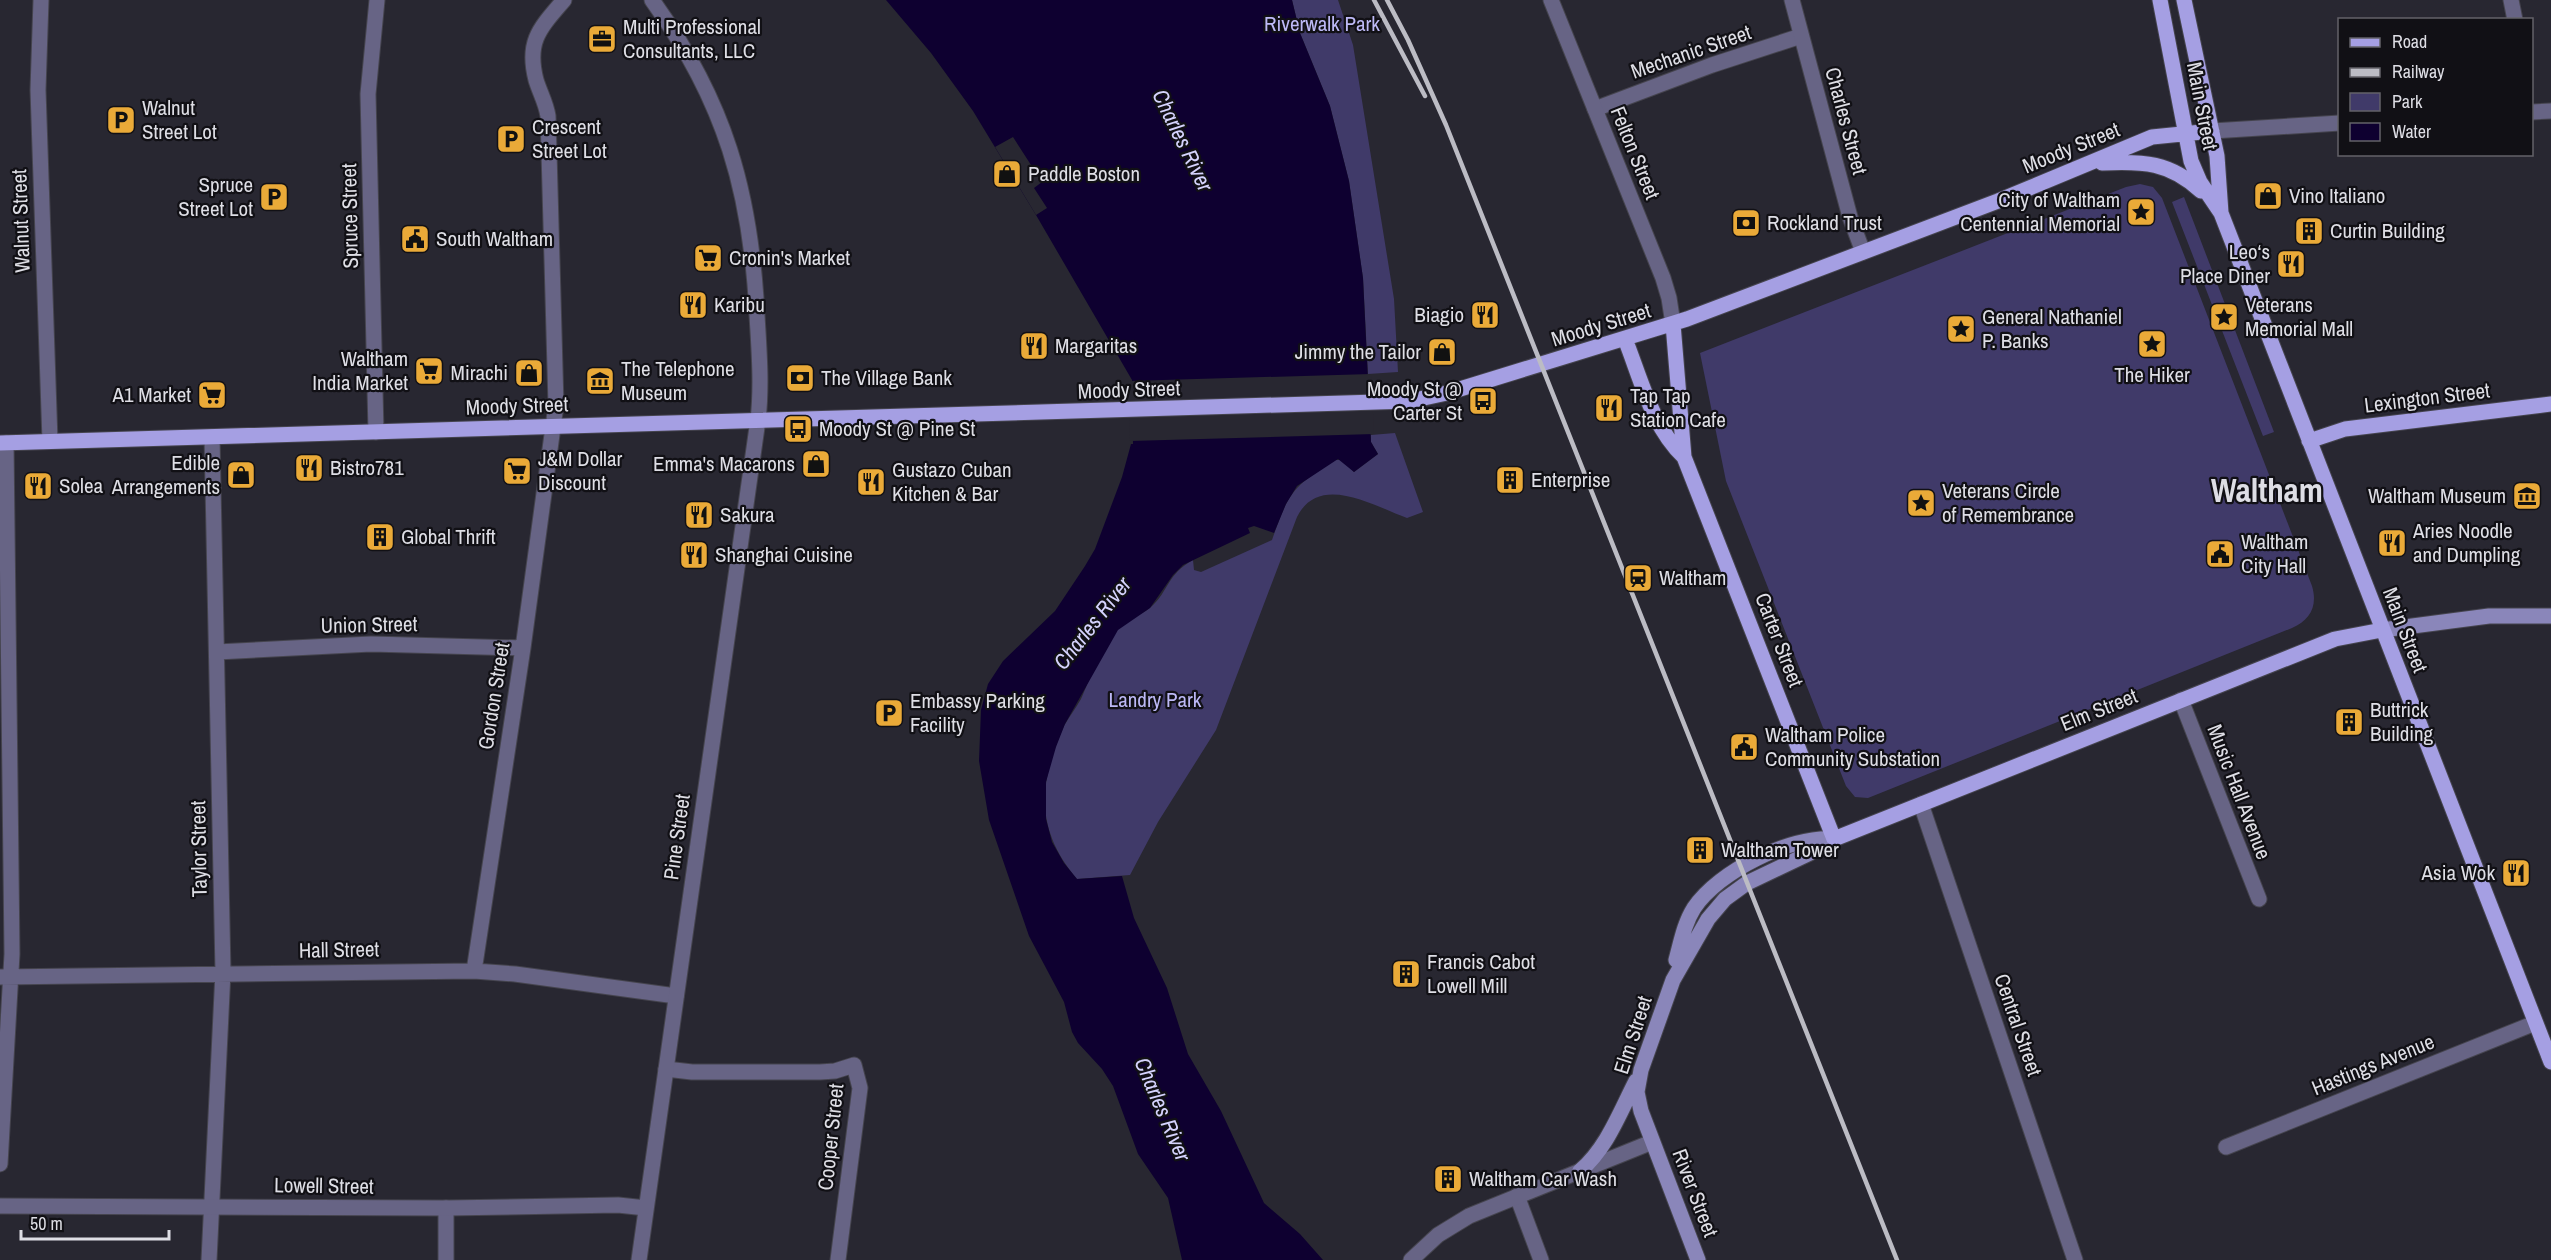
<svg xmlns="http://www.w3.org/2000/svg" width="2551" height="1260" font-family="'Archivo Narrow',sans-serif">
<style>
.green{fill:#403a69}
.water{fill:#0e0030}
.pier{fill:#282731}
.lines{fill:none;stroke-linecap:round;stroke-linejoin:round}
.minor-casing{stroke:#45444e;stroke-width:17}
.tertiary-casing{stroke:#45444e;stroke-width:17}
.secondary-casing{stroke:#45444e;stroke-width:17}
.primary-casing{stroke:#45444e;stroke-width:17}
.minor{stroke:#676485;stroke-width:15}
.tertiary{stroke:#676485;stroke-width:15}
.secondary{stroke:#8a86ba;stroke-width:15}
.primary{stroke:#a59fe3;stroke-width:15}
.rail{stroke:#bcbcc4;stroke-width:4.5}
.labels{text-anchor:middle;stroke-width:4.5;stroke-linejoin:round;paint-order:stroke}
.park-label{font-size:21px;fill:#bdb9f6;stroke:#111015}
.poi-label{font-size:21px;fill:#dedee5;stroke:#111015;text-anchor:start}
.street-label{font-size:21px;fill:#dedee5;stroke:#111015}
.water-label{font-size:22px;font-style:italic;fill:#d5d3fd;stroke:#111015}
.town-label{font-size:33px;font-weight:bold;fill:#dedee5;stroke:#111015}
</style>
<rect width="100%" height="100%" fill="#282731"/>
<!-- green -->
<path class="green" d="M1292,0H1338L1353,45L1394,299L1398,372L1368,374L1363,278L1349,181L1330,106L1300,33Z
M2140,184L2153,187L2162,198L2312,586C2318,606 2310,620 2292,628L1868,798L1855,797L1846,786L1726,481L1700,353L2126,187Z
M2184,197L2274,432L2263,436L2172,202Z
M1395,433L1423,512L1407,518C1374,506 1319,472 1297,517L1216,730L1158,822L1130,875L1077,879C1035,829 1038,784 1064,726C1069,717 1076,708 1081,699C1091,676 1101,649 1117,630C1126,620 1140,616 1151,607C1169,591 1167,574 1193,560L1194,570L1201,572L1272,540C1289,492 1291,488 1335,460H1342L1354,472L1378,454L1371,442V435Z"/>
<!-- water -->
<path class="water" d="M886,0H1292L1300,33L1330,106L1349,181L1363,278L1371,442L1378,454L1354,472L1338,459L1297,486L1286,504L1274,533L1254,526L1248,528L1250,533L1183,565L1173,575L1150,608L1118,630L1065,724L1056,747L1046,782V819L1052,842L1064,863L1077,879L1122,876L1134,918L1167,988L1188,1054L1221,1111L1264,1203L1300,1234L1323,1260H1182L1168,1198L1138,1154L1113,1086L1102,1069L1078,1043L1072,1032L1064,1002L1029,936L989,820L979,761L981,710L988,684L1003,661L1055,611L1085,566L1095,549L1122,477L1131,444H1133L1132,380L1036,215L973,111L931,53Z"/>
<!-- pier -->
<path class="pier" d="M1013,137L1042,182L1034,188L1047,208L1036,215L995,147Z
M1371,374L1374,434L1130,441L1129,381Z"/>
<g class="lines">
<!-- minor casing -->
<g class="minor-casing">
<path id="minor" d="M41,0L38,90L50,441
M2511,0L2515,20
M1595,109L1712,65L1801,36
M376,432L368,94L377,0
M217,652L371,644L523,648
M2181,700L2259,899
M474,971L523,648L556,405L548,116C546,103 540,93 536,80C526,41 540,28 564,0
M0,977L474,971L515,974L676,996
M666,1069L692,1072H820L835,1071L854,1065L860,1088L838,1260
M2226,1147L2535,1023
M0,1164L12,954L6,443
M1517,1196L1541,1260
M446,1208V1260
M209,1260L223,972L212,437"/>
</g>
<!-- tertiary casing -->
<g class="tertiary-casing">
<path id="tertiary" d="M1551,0L1663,278L1669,298L1673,324
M1792,0L1850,217L1863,252
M2532,112L2551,111
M2212,131L2340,123
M1921,804L2075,1260
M0,1206L446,1208L618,1205L646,1208
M639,1260L758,420C762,385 759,350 757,315C751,192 725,101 652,0
M1411,1260L1438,1235L1469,1216L1652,1142"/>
</g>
<!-- secondary casing -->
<g class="secondary-casing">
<path id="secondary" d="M2382,630L2489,616H2551
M1676,960C1681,942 1684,924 1694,908C1719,871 1790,836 1833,839
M1580,1171C1607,1148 1620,1112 1636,1081
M1698,1260L1641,1111L1637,1092L1641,1070L1673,980L1708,919L1725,899L1747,883L1810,853L1834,839"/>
</g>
<!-- primary casing -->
<g class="primary-casing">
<path id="primary" d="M2160,0L2191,161L2200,182L2221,213L2551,1062
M2184,0L2217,156L2221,213
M2102,163C2143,161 2170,162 2201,191
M1673,324L1684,457L1834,839L2335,639L2382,630
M1625,339C1641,379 1652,427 1684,457
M2309,441L2345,429L2551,404
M0,443L1410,401L1447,393L1687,319L1998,201L2152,137L2212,131"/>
</g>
<!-- minor -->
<use href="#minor" class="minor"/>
<!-- tertiary -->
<use href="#tertiary" class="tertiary"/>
<!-- secondary -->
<use href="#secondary" class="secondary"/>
<!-- primary -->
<use href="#primary" class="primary"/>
<!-- rail -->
<path class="rail" d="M1374,0L1425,96
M1387,0L1408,40L1446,125L1897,1260"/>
</g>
<!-- icons -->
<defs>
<g id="office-square" transform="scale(1.5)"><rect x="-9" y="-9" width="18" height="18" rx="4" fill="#eaaa38" stroke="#111015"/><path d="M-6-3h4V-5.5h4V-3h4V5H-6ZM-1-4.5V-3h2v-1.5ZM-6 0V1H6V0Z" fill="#111"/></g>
<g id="parking-square" transform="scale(1.5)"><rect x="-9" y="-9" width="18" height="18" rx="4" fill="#eaaa38" stroke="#111015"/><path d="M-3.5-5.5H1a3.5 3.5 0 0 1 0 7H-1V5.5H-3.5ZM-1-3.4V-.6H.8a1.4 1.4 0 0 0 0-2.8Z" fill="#111"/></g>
<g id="shop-square" transform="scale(1.5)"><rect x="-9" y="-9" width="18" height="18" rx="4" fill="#eaaa38" stroke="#111015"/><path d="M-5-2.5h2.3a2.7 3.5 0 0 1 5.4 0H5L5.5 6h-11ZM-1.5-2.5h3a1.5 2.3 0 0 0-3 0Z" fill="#111"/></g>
<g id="sight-square" transform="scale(1.5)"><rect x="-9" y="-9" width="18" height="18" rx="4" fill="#eaaa38" stroke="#111015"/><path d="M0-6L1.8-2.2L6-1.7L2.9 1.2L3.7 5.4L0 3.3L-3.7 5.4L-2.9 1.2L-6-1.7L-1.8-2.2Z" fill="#111"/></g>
<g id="bank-square" transform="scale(1.5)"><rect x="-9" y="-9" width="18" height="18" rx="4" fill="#eaaa38" stroke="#111015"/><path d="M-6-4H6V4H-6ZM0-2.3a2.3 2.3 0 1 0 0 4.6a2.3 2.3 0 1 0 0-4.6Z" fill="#111"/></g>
<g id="building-square" transform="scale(1.5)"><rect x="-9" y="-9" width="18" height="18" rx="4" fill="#eaaa38" stroke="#111015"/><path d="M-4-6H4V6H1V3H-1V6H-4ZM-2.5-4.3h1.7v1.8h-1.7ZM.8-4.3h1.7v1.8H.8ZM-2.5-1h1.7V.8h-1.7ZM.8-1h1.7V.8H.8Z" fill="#111"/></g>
<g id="civic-square" transform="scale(1.5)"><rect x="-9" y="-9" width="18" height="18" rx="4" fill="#eaaa38" stroke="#111015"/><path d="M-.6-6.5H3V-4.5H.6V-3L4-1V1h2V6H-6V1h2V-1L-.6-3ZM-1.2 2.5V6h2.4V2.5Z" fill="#111"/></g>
<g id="supermarket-square" transform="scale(1.5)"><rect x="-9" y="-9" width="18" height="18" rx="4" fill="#eaaa38" stroke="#111015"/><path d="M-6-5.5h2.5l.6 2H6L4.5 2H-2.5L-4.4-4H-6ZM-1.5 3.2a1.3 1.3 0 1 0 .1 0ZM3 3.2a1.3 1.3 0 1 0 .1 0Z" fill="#111"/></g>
<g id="restaurant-square" transform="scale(1.5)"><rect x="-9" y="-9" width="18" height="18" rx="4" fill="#eaaa38" stroke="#111015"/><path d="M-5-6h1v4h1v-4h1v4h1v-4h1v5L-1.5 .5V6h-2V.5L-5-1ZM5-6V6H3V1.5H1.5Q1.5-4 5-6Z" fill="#111"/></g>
<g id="museum-square" transform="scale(1.5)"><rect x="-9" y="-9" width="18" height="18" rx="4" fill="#eaaa38" stroke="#111015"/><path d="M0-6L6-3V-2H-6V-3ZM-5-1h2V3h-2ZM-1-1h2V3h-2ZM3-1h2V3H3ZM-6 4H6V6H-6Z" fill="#111"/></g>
<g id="bus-square" transform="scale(1.5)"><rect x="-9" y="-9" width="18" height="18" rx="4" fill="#eaaa38" stroke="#111015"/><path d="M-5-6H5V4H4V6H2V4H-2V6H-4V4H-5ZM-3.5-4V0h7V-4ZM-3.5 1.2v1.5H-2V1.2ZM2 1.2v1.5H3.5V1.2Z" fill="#111"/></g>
<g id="station-square" transform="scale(1.5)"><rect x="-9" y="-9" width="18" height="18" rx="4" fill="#eaaa38" stroke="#111015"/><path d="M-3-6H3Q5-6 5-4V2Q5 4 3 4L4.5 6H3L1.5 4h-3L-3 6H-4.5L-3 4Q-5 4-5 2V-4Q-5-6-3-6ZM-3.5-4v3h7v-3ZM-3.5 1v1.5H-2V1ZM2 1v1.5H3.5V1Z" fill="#111"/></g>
</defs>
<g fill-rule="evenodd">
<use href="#office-square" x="602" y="39"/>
<use href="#parking-square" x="121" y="120"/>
<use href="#parking-square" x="511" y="139"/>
<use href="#shop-square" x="1007" y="174"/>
<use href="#shop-square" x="2268" y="196"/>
<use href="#parking-square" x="274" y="197"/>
<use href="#sight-square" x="2141" y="212"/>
<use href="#bank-square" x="1746" y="223"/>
<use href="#building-square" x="2309" y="231"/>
<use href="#civic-square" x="415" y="239"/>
<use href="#supermarket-square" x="708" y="258"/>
<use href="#restaurant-square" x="2291" y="264"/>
<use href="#restaurant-square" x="693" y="305"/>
<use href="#restaurant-square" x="1485" y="315"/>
<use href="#sight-square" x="2224" y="317"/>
<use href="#sight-square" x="1961" y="329"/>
<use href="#sight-square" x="2152" y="344"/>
<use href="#restaurant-square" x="1034" y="346"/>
<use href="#shop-square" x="1442" y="352"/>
<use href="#supermarket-square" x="429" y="371"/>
<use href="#shop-square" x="529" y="373"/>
<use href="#bank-square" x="800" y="378"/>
<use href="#museum-square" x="600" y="381"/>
<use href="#supermarket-square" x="212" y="395"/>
<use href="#bus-square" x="1483" y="401"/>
<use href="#restaurant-square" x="1609" y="408"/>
<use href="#bus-square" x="798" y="429"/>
<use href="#shop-square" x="816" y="464"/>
<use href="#restaurant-square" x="309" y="468"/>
<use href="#supermarket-square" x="517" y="471"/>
<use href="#shop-square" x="241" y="475"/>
<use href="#building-square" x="1510" y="480"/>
<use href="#restaurant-square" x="871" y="482"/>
<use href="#restaurant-square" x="38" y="486"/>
<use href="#museum-square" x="2527" y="496"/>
<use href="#sight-square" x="1921" y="503"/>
<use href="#restaurant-square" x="699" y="515"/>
<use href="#building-square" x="380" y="537"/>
<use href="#restaurant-square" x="2392" y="543"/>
<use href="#civic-square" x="2220" y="554"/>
<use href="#restaurant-square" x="694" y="555"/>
<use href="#station-square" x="1638" y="578"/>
<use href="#parking-square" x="889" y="713"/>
<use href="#building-square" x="2349" y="722"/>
<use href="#civic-square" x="1744" y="747"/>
<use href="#building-square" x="1700" y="850"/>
<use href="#restaurant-square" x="2516" y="873"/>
<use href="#building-square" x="1406" y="974"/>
<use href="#building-square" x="1448" y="1179"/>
</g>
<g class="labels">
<!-- park labels -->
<g class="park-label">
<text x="1322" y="31">Riverwalk Park</text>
<text x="1155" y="707">Landry Park</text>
</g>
<!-- poi labels -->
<g class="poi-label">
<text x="623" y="34">Multi Professional<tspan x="623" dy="24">Consultants, LLC</tspan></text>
<text x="142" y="115">Walnut<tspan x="142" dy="24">Street Lot</tspan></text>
<text x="532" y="134">Crescent<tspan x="532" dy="24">Street Lot</tspan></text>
<text x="1028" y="181">Paddle Boston</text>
<text x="253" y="192" text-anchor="end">Spruce<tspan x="253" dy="24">Street Lot</tspan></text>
<text x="2289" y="203">Vino Italiano</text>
<text x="2120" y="207" text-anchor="end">City of Waltham<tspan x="2120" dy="24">Centennial Memorial</tspan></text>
<text x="1767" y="230">Rockland Trust</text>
<text x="2330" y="238">Curtin Building</text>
<text x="436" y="246">South Waltham</text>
<text x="2270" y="259" text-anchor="end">Leo‘s<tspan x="2270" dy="24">Place Diner</tspan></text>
<text x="729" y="265">Cronin's Market</text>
<text x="714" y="312">Karibu</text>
<text x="2245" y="312">Veterans<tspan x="2245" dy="24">Memorial Mall</tspan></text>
<text x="1464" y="322" text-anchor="end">Biagio</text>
<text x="1982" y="324">General Nathaniel<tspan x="1982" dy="24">P. Banks</tspan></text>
<text x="1055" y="353">Margaritas</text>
<text x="1421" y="359" text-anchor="end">Jimmy the Tailor</text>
<text x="408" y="366" text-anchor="end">Waltham<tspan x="408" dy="24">India Market</tspan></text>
<text x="621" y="376">The Telephone<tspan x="621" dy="24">Museum</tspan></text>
<text x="508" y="380" text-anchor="end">Mirachi</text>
<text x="2152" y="382" text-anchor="middle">The Hiker</text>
<text x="821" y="385">The Village Bank</text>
<text x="1462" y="396" text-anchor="end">Moody St @<tspan x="1462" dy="24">Carter St</tspan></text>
<text x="191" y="402" text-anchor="end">A1 Market</text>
<text x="1630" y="403">Tap Tap<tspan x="1630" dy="24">Station Cafe</tspan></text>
<text x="819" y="436">Moody St @ Pine St</text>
<text x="538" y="466">J&amp;M Dollar<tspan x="538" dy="24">Discount</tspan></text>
<text x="220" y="470" text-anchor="end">Edible<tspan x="220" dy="24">Arrangements</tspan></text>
<text x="795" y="471" text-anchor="end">Emma's Macarons</text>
<text x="330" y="475">Bistro781</text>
<text x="892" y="477">Gustazo Cuban<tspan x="892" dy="24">Kitchen &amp; Bar</tspan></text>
<text x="1531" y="487">Enterprise</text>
<text x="59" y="493">Solea</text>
<text x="1942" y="498">Veterans Circle<tspan x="1942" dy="24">of Remembrance</tspan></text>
<text x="2506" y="503" text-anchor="end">Waltham Museum</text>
<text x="720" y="522">Sakura</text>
<text x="2413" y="538">Aries Noodle<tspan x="2413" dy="24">and Dumpling</tspan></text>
<text x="401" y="544">Global Thrift</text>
<text x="2241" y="549">Waltham<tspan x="2241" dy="24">City Hall</tspan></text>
<text x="715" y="562">Shanghai Cuisine</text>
<text x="1659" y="585">Waltham</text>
<text x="910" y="708">Embassy Parking<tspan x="910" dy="24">Facility</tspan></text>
<text x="2370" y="717">Buttrick<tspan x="2370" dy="24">Building</tspan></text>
<text x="1765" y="742">Waltham Police<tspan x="1765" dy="24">Community Substation</tspan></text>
<text x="1721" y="857">Waltham Tower</text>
<text x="2495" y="880" text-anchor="end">Asia Wok</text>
<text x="1427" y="969">Francis Cabot<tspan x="1427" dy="24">Lowell Mill</tspan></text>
<text x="1469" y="1186">Waltham Car Wash</text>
</g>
<!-- street labels -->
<g class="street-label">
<text transform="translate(1691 52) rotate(-19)" y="7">Mechanic Street</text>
<text transform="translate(2202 106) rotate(79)" y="7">Main Street</text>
<text transform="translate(1846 121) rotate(75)" y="7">Charles Street</text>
<text transform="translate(2071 148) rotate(-22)" y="7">Moody Street</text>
<text transform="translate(1635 153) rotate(68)" y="7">Felton Street</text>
<text transform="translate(350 216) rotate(-91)" y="7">Spruce Street</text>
<text transform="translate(21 221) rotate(-92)" y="7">Walnut Street</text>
<text transform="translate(1601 325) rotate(-17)" y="7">Moody Street</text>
<text transform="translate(1129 390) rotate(-2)" y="7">Moody Street</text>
<text transform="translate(2427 398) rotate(-7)" y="7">Lexington Street</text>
<text transform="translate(517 406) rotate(-2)" y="7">Moody Street</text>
<text transform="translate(369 625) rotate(-1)" y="7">Union Street</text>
<text transform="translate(2405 630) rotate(69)" y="7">Main Street</text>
<text transform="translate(1779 640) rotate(69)" y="7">Carter Street</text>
<text transform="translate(494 696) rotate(-81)" y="7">Gordon Street</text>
<text transform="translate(2099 710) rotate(-22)" y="7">Elm Street</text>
<text transform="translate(2239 792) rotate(69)" y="7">Music Hall Avenue</text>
<text transform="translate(677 837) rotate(-82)" y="7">Pine Street</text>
<text transform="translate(199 849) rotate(-91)" y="7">Taylor Street</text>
<text transform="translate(339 950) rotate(-1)" y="7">Hall Street</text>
<text transform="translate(2018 1025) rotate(71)" y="7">Central Street</text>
<text transform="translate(1633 1035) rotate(-72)" y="7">Elm Street</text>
<text transform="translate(2373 1065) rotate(-22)" y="7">Hastings Avenue</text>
<text transform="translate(831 1137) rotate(-84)" y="7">Cooper Street</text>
<text transform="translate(324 1186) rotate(1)" y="7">Lowell Street</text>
<text transform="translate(1695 1193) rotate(69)" y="7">River Street</text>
</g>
<!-- water labels -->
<g class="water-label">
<text transform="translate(1183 140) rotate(64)" y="8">Charles River</text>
<text transform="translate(1092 623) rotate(-52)" y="8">Charles River</text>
<text transform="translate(1163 1109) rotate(67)" y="8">Charles River</text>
</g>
<!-- town labels -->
<g class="town-label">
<text x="2267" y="502">Waltham</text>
</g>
</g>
<!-- legend -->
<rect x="2338" y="18" width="195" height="138" fill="#111015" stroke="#636268" stroke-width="1.5"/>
<rect x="2350" y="38" width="30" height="9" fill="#a59fe3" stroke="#636268" stroke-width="1.5"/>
<text x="2392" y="48" font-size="18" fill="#dedee5">Road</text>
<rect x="2350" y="68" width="30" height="9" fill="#bcbcc4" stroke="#636268" stroke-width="1.5"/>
<text x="2392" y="78" font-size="18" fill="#dedee5">Railway</text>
<rect x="2350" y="93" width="30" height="18" fill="#403a69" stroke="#636268" stroke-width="1.5"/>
<text x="2392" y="108" font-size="18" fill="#dedee5">Park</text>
<rect x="2350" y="123" width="30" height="18" fill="#0e0030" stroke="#636268" stroke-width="1.5"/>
<text x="2392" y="138" font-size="18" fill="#dedee5">Water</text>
<!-- scale -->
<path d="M21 1230v9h148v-9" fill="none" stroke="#dedee5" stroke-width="3"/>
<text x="30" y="1230" font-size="18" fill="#dedee5" stroke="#111015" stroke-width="4.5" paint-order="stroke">50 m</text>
</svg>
